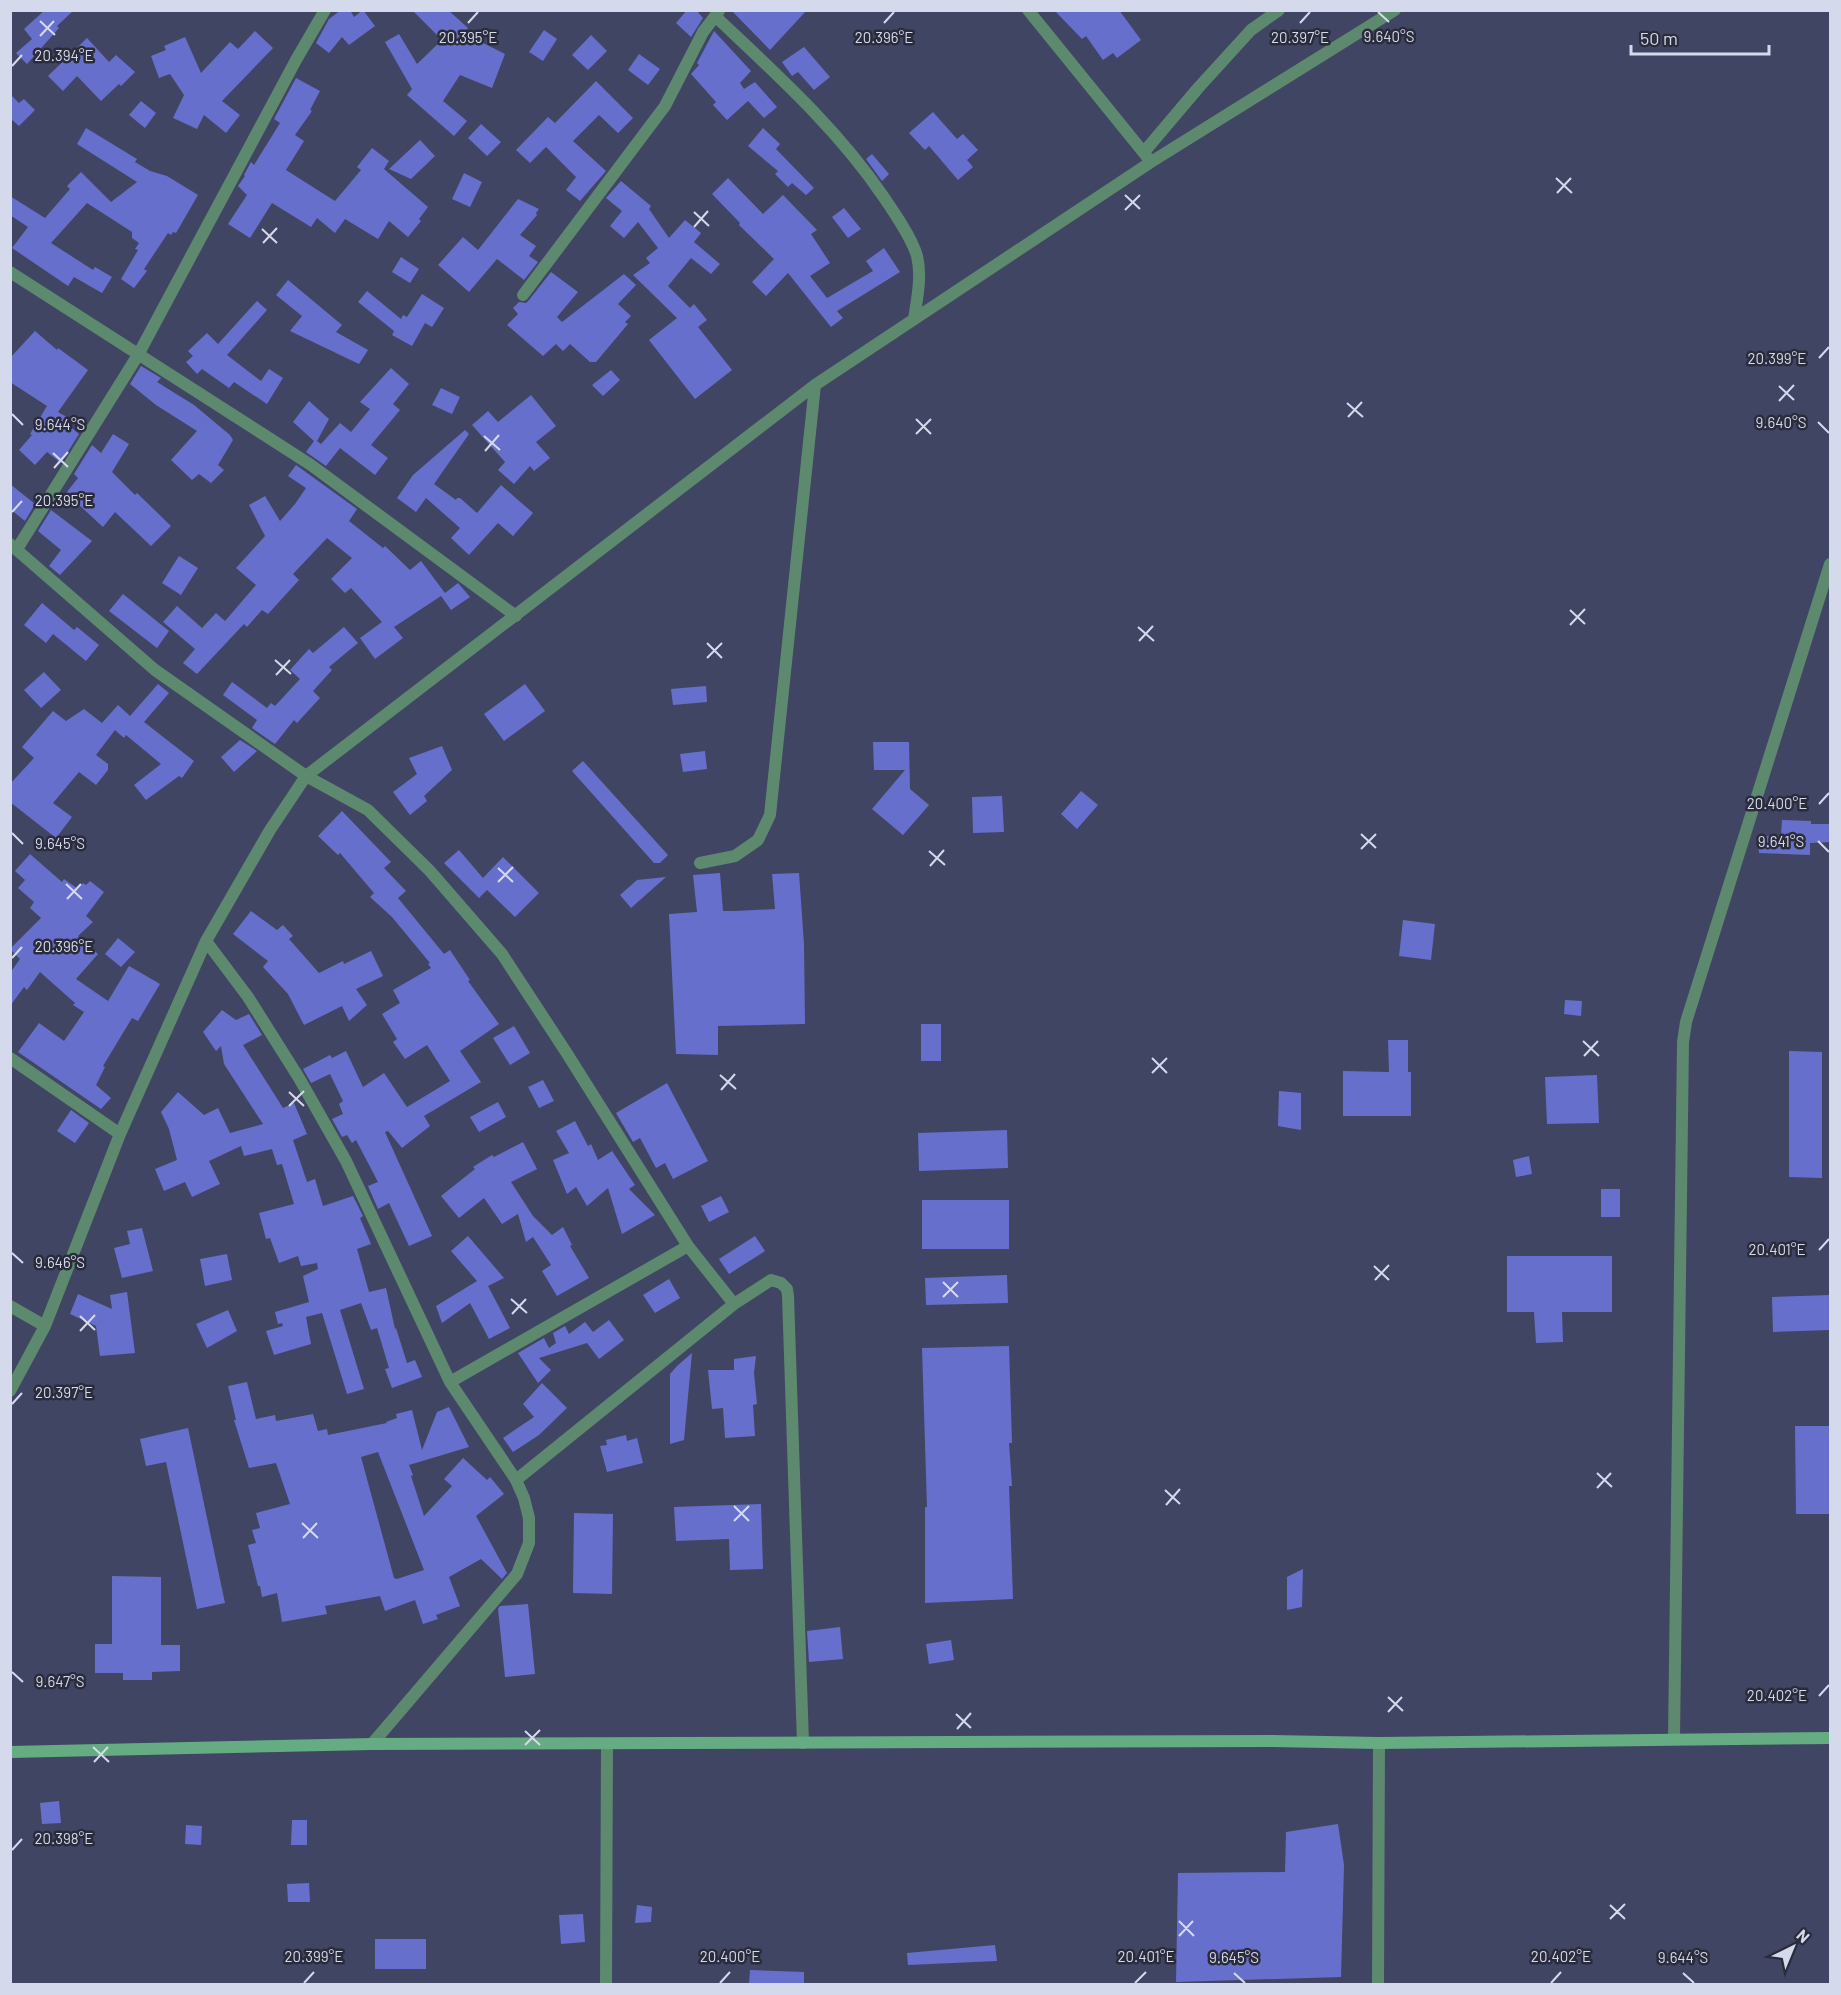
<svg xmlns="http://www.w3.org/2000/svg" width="1841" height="1995" font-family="Barlow,sans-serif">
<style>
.building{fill:#676fcc;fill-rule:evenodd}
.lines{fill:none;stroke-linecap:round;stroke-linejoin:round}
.minor{stroke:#5d896e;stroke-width:12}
.secondary{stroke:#65ac82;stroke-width:12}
.ticks{fill:none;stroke:#d5d9ec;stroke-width:2}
.ticks-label{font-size:15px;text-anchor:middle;fill:#d5d9ec;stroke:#2a2c3b;stroke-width:5;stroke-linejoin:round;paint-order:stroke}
</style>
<rect width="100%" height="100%" fill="#404564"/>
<!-- building -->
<path class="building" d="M45,10H74L57,26L59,28L27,64L16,53L32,39L24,29Z
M341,10H350L354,17L363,10L375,26L349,45L342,37L329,53L316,43L329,19Z
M412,10H448L468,28L463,33L505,54L492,88L460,75L443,101L467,121L454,136L407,95L412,89L385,42L399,34L417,64L442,40Z
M687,10H696L703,18L691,37L676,23Z
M731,10H807L770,50Z
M1054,10H1119L1141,40L1117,58L1113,53L1103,60L1086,36L1082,39Z
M544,30L557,39L543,61L529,52Z
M255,31L273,48L222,101L240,115L226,133L204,115L197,129L173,118L184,95L170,74L159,78L151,56L166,50L164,46L185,37L201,73L230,42L238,49Z
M714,31L751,71L740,83L744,89L755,82L777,107L764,118L748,101L727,120L713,105L716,102L691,74L699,65L697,63Z
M591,35L607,51L588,70L572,55Z
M87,38L109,62L116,55L135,72L121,86L119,84L101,101L77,76L63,91L48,76Z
M804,47L830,77L814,90L798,72L792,76L782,62Z
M639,54L660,69L648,85L628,70Z
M296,78L320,91L310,110L312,111L295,135L304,141L286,170L335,201L361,170L357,167L372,148L389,161L384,169L428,207L419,219L421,221L408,237L389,221L378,239L345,219L335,233L317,218L311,227L272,203L250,238L228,224L247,195L238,186L245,176L244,175L251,162L254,165L280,123L274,119Z
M596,81L633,118L618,133L599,115L573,141L606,171L580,201L566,190L576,177L546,147L530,163L516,150L548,117L555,123Z
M10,94L19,103L24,99L35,110L19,126L10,118Z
M141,101L156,113L145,128L129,115Z
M933,112L957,139L963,134L978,150L967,160L973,167L958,180L929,146L925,150L909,133Z
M481,124L501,142L487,156L468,138Z
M86,128L137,159L135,162L150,171L167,176L198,195L176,233L173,232L171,235L168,233L144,269L147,271L134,288L121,279L138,250L135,249L139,243L132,238V232L87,203L51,243L93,270L95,267L112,277L102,293L74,277L68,286L12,248L28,227L10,215V196L45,218L70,189L67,186L81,172L111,202L137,182L77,144Z
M763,128L780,144L776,149L814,188L806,195L792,183L788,187L775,174L778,171L748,146Z
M420,140L435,156L411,179L389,169Z
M872,154L889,174L882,181L866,159Z
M464,173L482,182L470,207L452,199Z
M728,178L763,214L783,195L817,230L811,234L830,263L810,276L827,298L873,271L866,261L884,248L900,272L837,311L843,318L831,327L788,273L766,296L752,282L774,259L739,225L740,223L712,194Z
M621,181L651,206L649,209L669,238L685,220L701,233L694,242L720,264L711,274L691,258L668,286L690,308L694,304L707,320L698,327L732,370L695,399L649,340L677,318L633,275L650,263L646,258L658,248L638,222L624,238L610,226L622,211L606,198Z
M518,199L539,209L536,213L537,215L520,235L536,246L529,256L538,262L524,280L497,259L469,292L438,265L463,237L478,250Z
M844,208L861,229L848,238L832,217Z
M401,257L419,269L410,283L392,272Z
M551,272L578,292L557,317L562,322L624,274L636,285L618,304L631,316L625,322L628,324L596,362H590L570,344L563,351L556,344L543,356L507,325L518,314L513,308L519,302L526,303L529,300Z
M288,280L342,325L336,332L368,350L359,364L290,331L302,316L276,295Z
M367,291L401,319L403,315L407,317L422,294L444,308L432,327L425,323L412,346L392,335L394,331L358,302Z
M257,301L267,310L227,355L261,381L269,369L283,378L267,404L234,382L229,388L202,369L197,374L186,362L193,356L188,351L207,333L218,344Z
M35,331L57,350L58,348L88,370L58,412L70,419L67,424L79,434L61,463L47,452L35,465L19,450L32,435L30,434L47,406L10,382V358Z
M141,366L161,378L157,382L194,405L230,435L233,440L218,465L224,470L211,483L199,474L192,480L171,460L197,431L156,405L130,384Z
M391,368L409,384L393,404L400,410L371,445L388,458L375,475L340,448L326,466L306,452L314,441L293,422L309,401L329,419L317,441L321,444L340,423L351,432L370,409L360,402Z
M611,370L620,380L603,396L592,385Z
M441,388L460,397L452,414L432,405Z
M531,395L556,426L536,442L550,458L534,471L530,466L514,484L498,470L505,462L472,425L488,411L498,422Z
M465,430L469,434L434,484L456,500L457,498H460L477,513L501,485L533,513L513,536L498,523L469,555L451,538L460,528L426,498L416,512L397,498L413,475Z
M113,434L129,444L112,472L135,495L137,493L171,526L151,546L115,512L103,527L66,493L78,478L74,474L92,445L101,453Z
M296,465L357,509L349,521L383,548L385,546L410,570L421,561L445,593L458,583L470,597L451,610L441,596L394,627L403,638L375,659L360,638L382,622L351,588L345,593L331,579L352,558L327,538L293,574L299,580L268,614L262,610L247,627L244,624L197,674L183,663L195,649L163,622L177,606L202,628L216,613L225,621L256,585L236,568L265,536L249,505L265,496L280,521L295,504L306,488L288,476Z
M10,484L35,504L25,521L10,509Z
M51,510L92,541L60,575L49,566L61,550L38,531Z
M179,556L198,568L181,595L162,583Z
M123,594L169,631L157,648L109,611Z
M42,603L74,630L77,627L99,645L86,661L53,634L46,643L24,625Z
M344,627L358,643L329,667L332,670L313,691L320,698L297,723L294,720L275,744L252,728L257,720L223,695L232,682L267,708L271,703L275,706L300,679L290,670L309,649L313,653Z
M44,672L61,690L41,708L24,690Z
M158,684L169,693L144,722L194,761L182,778L179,776L146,800L134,785L161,764L126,735L124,738L115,730L96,755L108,764V770L96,785L79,772L53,803L72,817L56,838L10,802V784L34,758L22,747L53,711L66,721L84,709L102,723L118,705L130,716Z
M525,684L545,711L504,741L484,714Z
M706,686L707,702L673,705L671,689Z
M240,740L257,751L234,772L221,757Z
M873,742H909L910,789L929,805L903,835L872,809L905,770H874Z
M442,746L452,770L424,796L427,801L410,815L393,792L417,774L409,758Z
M705,751L707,769L683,772L680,754Z
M583,761L668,855L660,863H654L572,771Z
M1081,791L1098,805L1077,829L1061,814Z
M1002,796L1004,832L973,833L972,797Z
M342,811L391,862L384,868L406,891L398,898L444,954L450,950L470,980L468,981L499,1024L460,1051L481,1082L424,1116L430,1126L402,1148L388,1131L385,1132L432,1236L409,1246L389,1203L378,1209L368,1186L378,1182L356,1140L352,1143L347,1135L342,1137L332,1119L343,1114L339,1104L343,1101L330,1074L311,1083L303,1069L330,1055L332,1058L346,1051L363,1087L384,1073L407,1107L450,1081L427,1045L405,1059L393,1042L397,1039L382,1014L400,1003L393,990L431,968L428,964L430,963L392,917L370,897L374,893L340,853L338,855L318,836Z
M1782,820L1811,821V824H1830V842L1810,843V855L1759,853L1758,837L1781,835Z
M459,850L483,878L503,857L539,893L515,917L487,890L479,898L444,863Z
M30,854L62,882L64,879L78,889L83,883L86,885L90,881L104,892L86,916L93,922L78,936L98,954L76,979L108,1001L129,966L160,984L138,1021L132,1018L103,1066L105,1067L96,1085L111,1098L101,1109L18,1052L39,1023L64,1041L84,1012L73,1005L75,1003L40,972L27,990L24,987L10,1006V973L20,959L10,949L41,918L30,908L34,902L18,888L25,880L15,871Z
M720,873L723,911H735L775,909L772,874L799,873L804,944L805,1024L718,1026V1055L676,1054L669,914L697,912L693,875Z
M666,877L631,908L620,895L637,880Z
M251,911L277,930L283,925L293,936L289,939L319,973L343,961L344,964L371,951L383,976L356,989L367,1005L349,1021L342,1006L304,1025L288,994L263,967L268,961L233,934Z
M1403,920L1435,924L1431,960L1399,956Z
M118,938L135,952L121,967L105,954Z
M1565,1000L1582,1001L1581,1016L1564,1014Z
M222,1010L236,1020L249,1014L262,1035L243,1045L283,1108L294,1103L307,1134L293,1140L307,1182L315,1179L323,1206L353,1196L363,1216L360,1218L371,1244L357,1249L369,1292L386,1288L395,1329L396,1328L407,1363L415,1360L422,1377L392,1388L385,1369L389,1368L377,1328L371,1330L361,1303L340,1310L364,1389L347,1394L322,1313L306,1317L311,1344L274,1355L266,1331L283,1326L282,1323L278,1324L275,1312L309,1302L303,1276L318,1269L317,1263L301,1266L298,1256L279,1263L270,1238L266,1239L259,1213L294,1204L282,1164L277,1165L272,1149L244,1156L241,1146L209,1161L220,1184L192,1197L185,1182L164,1191L155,1169L177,1160L169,1129L161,1112L178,1092L204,1115L218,1108L230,1133L263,1124L224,1064L221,1046L216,1051L203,1032Z
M921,1024H941V1061H921Z
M514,1026L530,1053L510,1065L493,1038Z
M1388,1040H1408V1072H1411V1116H1343V1071L1389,1072Z
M1789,1051L1822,1052V1178L1789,1177Z
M1597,1075L1599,1123L1547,1124L1545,1077Z
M543,1080L554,1101L539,1108L528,1087Z
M667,1083L708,1161L673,1179L665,1163L656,1168L640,1138L633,1142L616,1113Z
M1279,1091L1301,1093V1130L1278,1126Z
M498,1102L506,1117L479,1132L470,1117Z
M71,1110L89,1123L75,1143L57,1131Z
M575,1121L588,1146L591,1144L598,1160L612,1151L635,1185L629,1189L655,1215L622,1234L608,1188L587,1206L576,1187L567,1194L553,1160L569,1153L556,1131Z
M1007,1130L1008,1168L919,1171L918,1133Z
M523,1142L537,1169L511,1182L533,1216L552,1235L563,1227L572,1245L570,1246L589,1278L557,1296L542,1271L551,1265L533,1237L526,1242L518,1214L502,1224L484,1198L459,1218L441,1196L475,1169L473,1167L492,1155L494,1157Z
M1529,1156L1532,1174L1516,1177L1513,1160Z
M1601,1189H1620V1217H1601Z
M721,1196L729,1212L709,1222L701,1206Z
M922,1200H1009V1249H922Z
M142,1228L153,1271L122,1278L114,1248L130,1244L127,1231Z
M468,1236L504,1278L488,1286L510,1328L489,1339L470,1303L442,1323L436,1306L477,1281L451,1251Z
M755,1236L765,1251L729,1274L719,1259Z
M227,1254L232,1280L205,1286L200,1259Z
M1507,1256H1612V1312H1562L1563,1342L1536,1343L1534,1312H1507Z
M1007,1275L1008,1303L926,1305L925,1278Z
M669,1279L680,1298L655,1313L643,1295Z
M127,1292L135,1353L100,1356L96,1326L70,1314L78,1294L112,1309L110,1295Z
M1830,1295V1330L1773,1332L1772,1297Z
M228,1310L237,1331L207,1348L196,1324Z
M609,1320L624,1340L599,1359L587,1343L539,1358L551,1370L538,1383L518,1353L544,1338L549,1348L556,1343L553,1333L565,1326L569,1334L585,1322L593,1332Z
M1009,1346L1012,1443H1009L1012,1486H1009L1013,1599L925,1603V1507H927L922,1348Z
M692,1353L684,1440L670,1444V1374L677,1366Z
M756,1356L754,1373L757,1404L753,1405L755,1436L725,1438L723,1408L712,1409L708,1370H734V1359Z
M247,1382L256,1419L275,1415L276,1421L313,1414L318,1431L327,1429L328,1435L387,1423L386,1422L397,1418L396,1414L412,1410L422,1450L437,1412L449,1407L469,1447L409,1465L413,1475L411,1476L424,1516L452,1486L444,1479L463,1458L487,1480L490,1477L504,1494L476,1516L507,1573L502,1579L481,1559L449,1577L460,1606L436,1615L438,1619L423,1624L415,1600L385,1611L380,1596L325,1606L327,1614L282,1622L277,1593L262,1597L260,1586H258L248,1545L256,1543L252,1530L260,1528L256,1513L290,1504L276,1463L249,1468L234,1420H236L228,1386ZM378,1452L424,1570L397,1579L394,1578L361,1457Z
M542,1383L567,1408L539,1435L513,1452L503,1438L534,1417L523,1404Z
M1795,1426H1830V1514H1796Z
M188,1428L225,1603L197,1609L166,1462L146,1466L140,1439Z
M626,1435L627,1441L637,1438L643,1463L607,1472L600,1446L607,1445L606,1440Z
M761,1504L763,1569L730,1570L729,1539L676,1541L674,1507Z
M574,1513L613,1514L612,1594L573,1593Z
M1303,1569L1302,1607L1287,1610V1577Z
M112,1576L161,1577V1645H180V1671L152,1672V1680H123V1673H95V1644H112Z
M528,1604L535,1674L505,1677L498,1609L500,1606Z
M840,1627L843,1659L809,1662L807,1631Z
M951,1640L954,1660L929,1664L926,1644Z
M59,1801L61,1823L42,1824L40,1803Z
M292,1820H307V1845H291Z
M1338,1824L1344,1865L1341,1977L1176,1982L1178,1873L1285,1872L1286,1832Z
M186,1825L202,1826L201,1845L185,1844Z
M309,1883L310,1902H288L287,1884Z
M637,1905L652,1907L651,1922L635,1923Z
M583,1914L585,1942L561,1944L559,1915Z
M375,1939H426V1969H375Z
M995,1945L997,1961L908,1965L907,1953Z
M750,1970L804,1972V1984H749Z"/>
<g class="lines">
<!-- minor -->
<path class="minor" d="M1028,10L1148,158
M715,16C775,73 836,127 883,196C894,212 912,238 917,256C922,276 917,299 914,319
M1144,152L1199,87L1251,30L1279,10
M10,272L311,465L516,616
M523,295L665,106L703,32L719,11
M10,544L155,670L306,776L368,810L430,871L502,954L566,1052L688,1246L734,1304
M17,549L138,355L296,60L325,10
M700,863L735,856L758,840L770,815L815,385
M206,941L248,997L299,1078L346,1161L450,1382L516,1480L524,1498L529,1518V1543L517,1574L372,1744
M10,1058L120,1134
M10,1306L45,1326
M450,1382L688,1246
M10,1391L45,1326L120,1134L206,941L270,830L306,776L815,385L1151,162L1395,10
M516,1480L734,1304L771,1280L781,1283L787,1289L788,1296L803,1743
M1674,1739L1683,1042L1686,1022L1830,564
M606,1984L607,1744
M1378,1984L1379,1743"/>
<!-- secondary -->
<path class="secondary" d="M10,1752L372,1744L1272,1741L1379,1743L1830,1738"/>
</g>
<!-- ticks -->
<path class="ticks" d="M1378,12L1389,22M40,21L55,35M468,23L478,12M884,23L894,12M1300,23L1310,12M40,36L54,21M12,66L22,55M1556,178L1572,193M1557,193L1571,178M1125,195L1140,209M1125,210L1140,195M694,212L709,226M694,227L708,211M262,229L277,243M263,243L277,228M1819,358L1829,347M1779,386L1794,400M1779,401L1794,385M1347,403L1363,417M12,414L23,425M1348,417L1362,402M916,419L931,434M1818,422L1829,433M916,434L931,419M484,436L500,450M485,451L499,435M53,453L68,467M54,468L68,452M12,512L22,501M1570,610L1585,624M1570,625L1585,609M1138,627L1154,641M1139,641L1153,626M707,643L722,658M707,658L722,643M275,660L291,674M276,675L290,660M1819,804L1829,793M12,833L23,844M1361,834L1376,848M1818,841L1829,852M1361,849L1376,834M929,851L945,865M930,866L944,850M498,868L513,882M498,882L513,867M66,884L82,899M67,899L81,884M12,958L22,947M1583,1041L1599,1056M1584,1056L1598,1041M1152,1058L1167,1073M1152,1073L1167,1058M720,1075L736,1089M721,1090L735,1074M289,1092L304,1106M289,1106L304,1091M1819,1250L1829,1239M12,1253L23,1263M1374,1266L1389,1280M1375,1280L1389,1265M943,1282L958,1297M943,1297L958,1282M511,1299L527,1313M512,1314L526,1299M80,1316L95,1330M80,1331L95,1315M12,1404L22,1393M1597,1473L1612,1487M1597,1488L1611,1473M1165,1490L1180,1504M1166,1505L1180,1489M734,1506L749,1521M734,1521L749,1506M302,1523L318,1538M303,1538L317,1523M12,1672L23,1682M1819,1696L1829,1685M1388,1697L1403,1711M1388,1712L1402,1697M956,1714L971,1728M957,1729L971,1713M525,1731L540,1745M525,1745L540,1730M93,1747L109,1762M94,1762L108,1747M12,1850L22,1839M1610,1905L1625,1919M1610,1919L1625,1904M1179,1921L1194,1936M1179,1936L1193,1921M1234,1973L1245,1983M1683,1973L1694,1983M304,1983L314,1972M720,1983L730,1972M1135,1983L1146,1972M1551,1983L1561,1972"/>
<g class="ticks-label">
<text x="1389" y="42">9.640°S</text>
<text x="1300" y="43">20.397°E</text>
<text x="468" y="43">20.395°E</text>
<text x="884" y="43">20.396°E</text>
<text x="64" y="61">20.394°E</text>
<text x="1777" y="364">20.399°E</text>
<text x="1781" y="428">9.640°S</text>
<text x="60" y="430">9.644°S</text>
<text x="64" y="506">20.395°E</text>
<text x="1777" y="809">20.400°E</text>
<text x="1781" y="847">9.641°S</text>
<text x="60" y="849">9.645°S</text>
<text x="64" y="952">20.396°E</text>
<text x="1777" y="1255">20.401°E</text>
<text x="60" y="1268">9.646°S</text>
<text x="64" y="1398">20.397°E</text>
<text x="60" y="1687">9.647°S</text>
<text x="1777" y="1701">20.402°E</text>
<text x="64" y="1844">20.398°E</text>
<text x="314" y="1962">20.399°E</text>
<text x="730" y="1962">20.400°E</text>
<text x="1146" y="1962">20.401°E</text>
<text x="1561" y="1962">20.402°E</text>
<text x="1234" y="1963">9.645°S</text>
<text x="1683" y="1963">9.644°S</text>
</g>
<!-- border -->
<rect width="1841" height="1995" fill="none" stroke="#d5d9ec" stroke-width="24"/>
<!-- north arrow -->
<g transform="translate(1793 1947) rotate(43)" stroke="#2a2c3b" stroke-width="4.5" paint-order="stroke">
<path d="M0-4.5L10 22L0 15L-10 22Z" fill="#d5d9ec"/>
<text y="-9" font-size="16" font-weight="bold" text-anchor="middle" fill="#d5d9ec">N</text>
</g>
<!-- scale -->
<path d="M1631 45v9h138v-9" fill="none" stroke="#d5d9ec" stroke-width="3"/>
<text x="1640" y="45" font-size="18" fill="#d5d9ec" stroke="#2a2c3b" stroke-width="4.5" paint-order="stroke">50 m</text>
</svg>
